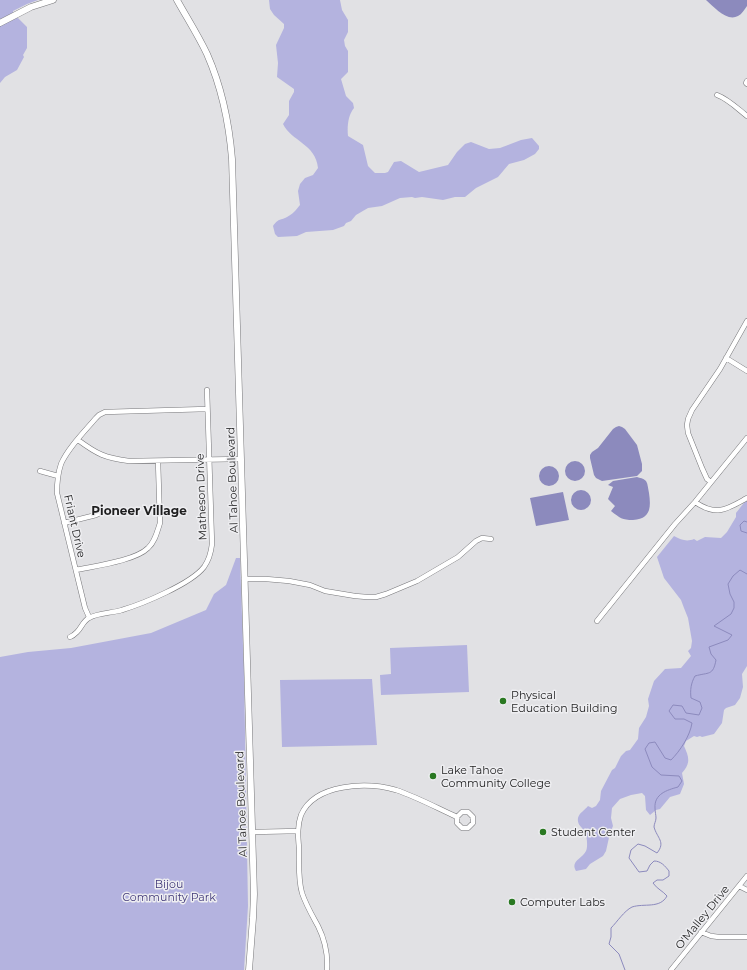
<svg xmlns="http://www.w3.org/2000/svg" width="747" height="970" font-family="Montserrat,sans-serif">
<style>
.green{fill:#b4b3df}
.water{fill:#8c8abd}
.lines{fill:none;stroke-linecap:round;stroke-linejoin:round}
.stream{stroke:#8c8abd;stroke-width:1}
.street-casing{stroke:#77777a;stroke-width:5.5}
.secondary-casing{stroke:#77777a;stroke-width:7}
.street{stroke:#fff;stroke-width:4.5}
.secondary{stroke:#fff;stroke-width:6}
.poi-dot{fill:#297821;stroke:#eeeef1;stroke-width:1.5}
.labels{text-anchor:middle;stroke-width:3;stroke-linejoin:round;paint-order:stroke}
.street-label{font-size:11px;fill:#1e1e1f;stroke:#eeeef1}
.poi-label{font-size:11px;fill:#1e1e1f;stroke:#eeeef1;text-anchor:start}
.park-label{font-size:11px;fill:#413979;stroke:#eeeef1}
.neighbourhood-label{font-size:12px;font-weight:bold;fill:#1e1e1f;stroke:#eeeef1}
</style>
<rect width="100%" height="100%" fill="#e1e1e4"/>
<!-- green -->
<path class="green" d="M0,0H38L27,4L13,11L14,16L17,17L27,27V48L23,55L24,57L17,70L5,77L0,83Z
M269,0H340L342,10L348,20V32L344,40L345,46L348,51V72L341,79L346,96L353,103L354,108C348,115 347,127 348,136L363,145L368,166L375,173H385L388,172L394,162L401,161L419,172L448,165L457,152L465,144L471,142L489,149L500,148L521,140L532,138L539,146V149L535,154L524,160L509,164L498,177L476,188L465,197H455L443,200L422,197L415,198L412,197L400,198L382,206L368,208L356,215L351,221L346,223L344,226L333,230L306,232L297,236L278,237L275,234L273,226C279,218 279,221 287,217C293,214 296,210 300,205L298,191L300,184L305,178L313,175L318,168C316,144 291,141 283,124L289,115V101L294,92V89L277,77L278,63L276,45L284,28V24L274,15L270,9Z
M747,499V666L742,674L743,687L740,698L735,705L726,708L724,710L722,723L714,734L702,737L700,736L697,737L694,736L686,741L684,746C689,757 691,763 682,773L684,784L680,794L670,797L660,809L656,810L650,815L646,810L645,796L642,793L631,795L620,799L612,808L611,818L613,826L610,833L606,851L603,856L590,864L586,869L576,871C570,861 582,859 586,851C588,847 587,836 585,832C582,827 577,825 578,818C579,813 585,810 588,806L592,808L596,806L600,800L601,791L612,770L615,768L621,756L626,751L630,750L638,739L639,728L646,717L649,706L648,699L654,681L665,669L681,668L691,656L688,651L691,648L692,641L688,618L684,608L681,600L664,578L657,557L674,536C681,540 687,542 694,539L697,541L705,537L721,538L727,532L736,517V513Z
M236,558H240L244,675L248,906L244,970H0V657L28,652L71,648L151,633L206,610L214,594L226,585Z
M467,645L469,692L381,695L380,675L391,674L390,648Z
M372,679L377,745L282,747L280,680Z"/>
<!-- water -->
<path class="water" d="M706,0H747V6C744,10 742,14 738,16C727,22 714,7 706,0Z
M619,426L622,427L625,429L637,445L642,464V471L637,476L602,481L596,478L594,475L590,458V455L592,452L598,448L613,429L616,427Z
M565 471a10 10 0 1 1 20 0a10 10 0 1 1-20 0Z
M539 476a10 10 0 1 1 20 0a10 10 0 1 1-20 0Z
M637,477C640,478 643,478 646,481C648,484 648,489 649,493C651,507 651,519 633,520C622,520 620,518 611,511L615,506L608,499L613,487L608,485L613,481Z
M571 500a10 10 0 1 1 20 0a10 10 0 1 1-20 0Z
M563,492L569,520L536,526L530,498Z"/>
<g class="lines">
<!-- stream -->
<path class="stream" d="M747,522L744,521L740,525L741,531L747,533
M625,970L619,954L609,944L611,937V928C617,922 624,911 632,907C644,903 660,909 667,896C663,891 657,889 653,883L657,880H663L669,876V871C665,866 661,861 654,861L650,865L647,871L639,872L629,858L631,850L638,844L645,846L657,853C666,842 657,838 654,827C654,824 656,821 656,818C656,815 655,812 655,808C654,794 667,790 678,787L682,781L679,776L661,775L652,767L645,749L649,743L655,742L665,758L671,760C680,751 690,736 692,723L684,719H675L669,711L673,705L682,706L686,713L699,715L702,708L700,702L691,698C690,690 691,683 695,676C709,672 713,676 716,660L711,654L709,647L728,640L732,635L714,626L731,614L734,608V602L730,594L728,584L733,576L740,570L747,574"/>
<!-- street casing -->
<g class="street-casing">
<path id="street" d="M747,81L746,83L747,84
M717,95C728,99 738,109 747,116
M726,358L747,371
M78,440C97,454 105,458 129,461L241,459
M40,471L58,476
M711,482L707,479L702,468L688,433L687,425L688,419L692,410L720,369L747,321
M695,502C717,517 727,509 747,498
M64,523L96,515L105,511
M76,570C94,566 135,561 148,548C155,542 157,532 160,523L158,461
M244,579H266L289,581L310,585L325,591L355,596L367,597H376L386,594L417,581L458,557L476,541L482,538L491,539
M89,617L85,608L57,493C57,483 58,473 61,464C68,448 84,432 96,418L99,415L105,412L207,409
M597,621L675,524L695,502L747,438
M70,637C73,636 75,634 77,632C82,627 83,621 89,618C97,613 113,613 122,610C142,604 191,584 204,567C209,560 211,553 212,544L207,390
M252,832L298,831
M739,886L747,890
M701,932L711,936L719,937H747
M327,970C328,955 325,940 318,926C312,915 306,905 302,893C298,879 299,863 299,848C298,837 297,826 301,815C315,783 367,782 396,790C417,797 437,808 457,817V823L462,828H468L473,823V817L468,812H462L457,817
M671,970L747,876"/>
</g>
<!-- secondary casing -->
<g class="secondary-casing">
<path id="secondary" d="M177,0C187,18 198,35 207,54C222,88 229,122 232,159L254,894L253,918L249,970
M0,23L31,7L53,0"/>
</g>
<!-- street -->
<use href="#street" class="street"/>
<!-- secondary -->
<use href="#secondary" class="secondary"/>
</g>
<!-- markers -->
<g class="poi-dot">
<circle cx="503" cy="701" r="4"/>
<circle cx="433" cy="776" r="4"/>
<circle cx="543" cy="832" r="4"/>
<circle cx="512" cy="902" r="4"/>
</g>
<g class="labels">
<!-- street labels -->
<g class="street-label">
<text transform="translate(232 480) rotate(-92)" y="4">Al Tahoe Boulevard</text>
<text transform="translate(201 497) rotate(-92)" y="4">Matheson Drive</text>
<text transform="translate(75 526) rotate(77)" y="4">Friant Drive</text>
<text transform="translate(241 804) rotate(-92)" y="4">Al Tahoe Boulevard</text>
<text transform="translate(702 917) rotate(-51)" y="4">O'Malley Drive</text>
</g>
<!-- poi labels -->
<g class="poi-label">
<text x="511" y="699">Physical<tspan x="511" dy="13">Education Building</tspan></text>
<text x="441" y="774">Lake Tahoe<tspan x="441" dy="13">Community College</tspan></text>
<text x="551" y="836">Student Center</text>
<text x="520" y="906">Computer Labs</text>
</g>
<!-- park labels -->
<g class="park-label">
<text x="169" y="888">Bijou<tspan x="169" dy="13">Community Park</tspan></text>
</g>
<!-- neighbourhood labels -->
<g class="neighbourhood-label">
<text x="139" y="515">Pioneer Village</text>
</g>
</g>
</svg>
